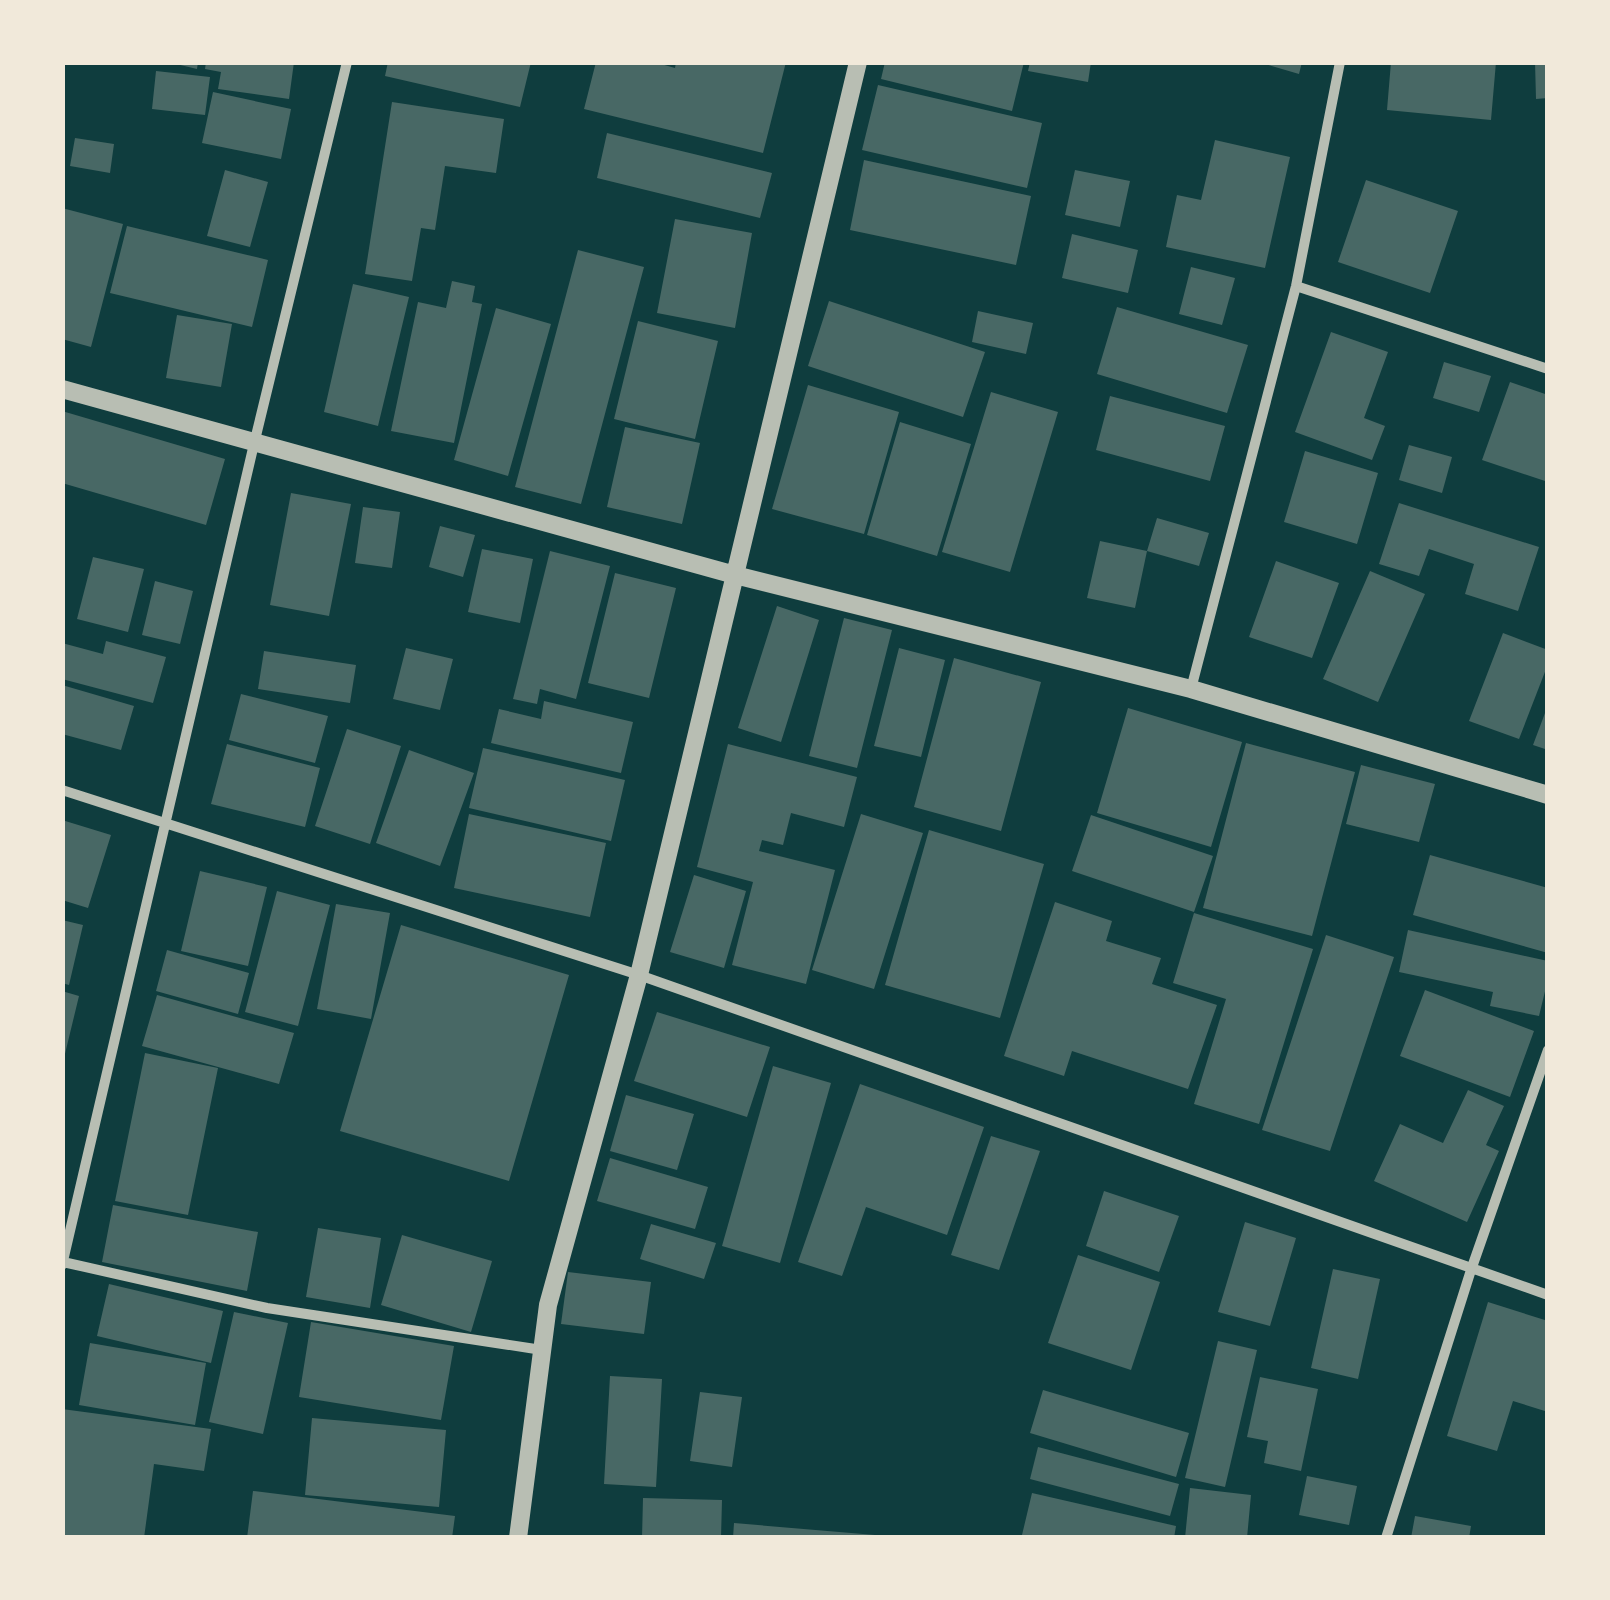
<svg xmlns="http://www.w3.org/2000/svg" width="1610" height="1600" font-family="Roboto,sans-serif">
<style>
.building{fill:#486865}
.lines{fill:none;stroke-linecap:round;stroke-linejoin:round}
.minor{stroke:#b8beb3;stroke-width:10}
.tertiary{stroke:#b8beb3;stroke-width:18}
</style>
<rect width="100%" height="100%" fill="#0f3d3e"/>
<!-- building -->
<path class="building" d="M168,62H198L197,69Z
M206,62H294L289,99L218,89L221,72L205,69Z
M388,62H531L520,107L385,76Z
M596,62H654L675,68L676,62H786L763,153L584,109Z
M885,62H1024L1012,111L881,79Z
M1030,62H1091L1088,82L1028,71Z
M1258,62H1302L1299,74Z
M1391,62H1496L1491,120L1387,110Z
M1535,62H1548V98L1536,99Z
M156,71L210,77L205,115L152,109Z
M878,85L1042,123L1027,188L862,150Z
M213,92L291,109L281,159L202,143Z
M392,102L504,119L496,173L445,166L435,230L421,228L412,281L365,274Z
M607,133L772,173L760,218L597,178Z
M75,138L114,144L110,173L70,166Z
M1215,140L1290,157L1265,268L1166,247L1177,195L1201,200Z
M864,160L1031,196L1016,265L850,230Z
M225,170L268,182L250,247L207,236Z
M1075,170L1130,181L1120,227L1065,215Z
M1366,180L1458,211L1430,293L1338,262Z
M62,208L123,224L91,347L62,339Z
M675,219L752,233L735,328L657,313Z
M127,226L268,260L252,327L110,293Z
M1072,234L1138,250L1128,293L1062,278Z
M578,250L644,267L581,504L515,487Z
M1191,267L1235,278L1222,325L1179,314Z
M452,281L475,286L472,302L482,304L454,443L391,431L418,302L446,308Z
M353,284L409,297L378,426L324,412Z
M829,301L985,352L963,417L808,366Z
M1117,307L1248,345L1227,413L1097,374Z
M496,308L551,324L508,476L454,460Z
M978,311L1033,323L1026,354L972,342Z
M177,315L232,324L221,387L166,378Z
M638,321L718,341L695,439L614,419Z
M1331,332L1388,352L1364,418L1385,426L1372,460L1295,432Z
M1444,362L1491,376L1479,412L1433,398Z
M1510,382L1548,395V482L1482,460Z
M808,385L899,412L864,534L772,509Z
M991,392L1058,412L1010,572L942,552Z
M1110,396L1225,426L1210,481L1096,450Z
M62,411L225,459L206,525L62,483Z
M900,422L971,444L937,556L867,535Z
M625,427L700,443L682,524L607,507Z
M1409,445L1452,457L1442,493L1399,480Z
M1305,451L1378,473L1357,544L1284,522Z
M291,493L351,504L329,616L270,605Z
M1399,503L1539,547L1518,611L1465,594L1474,564L1429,549L1419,576L1379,564Z
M363,507L400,512L392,568L355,563Z
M1157,518L1209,533L1199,566L1147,551Z
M440,526L475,535L463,577L429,567Z
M1100,541L1147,551L1135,608L1087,598Z
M482,549L533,559L520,623L468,612Z
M550,551L610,566L576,699L540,689L537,704L513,699Z
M93,557L144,569L128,632L77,619Z
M1276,561L1339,583L1312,658L1249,637Z
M1370,571L1425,594L1378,702L1323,679Z
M615,573L676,588L649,698L588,683Z
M155,581L193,591L180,644L142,635Z
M777,606L819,620L781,742L738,728Z
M844,618L892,630L857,768L809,756Z
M1503,633L1548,650V664L1519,739L1469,721Z
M106,641L166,657L153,703L62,679V643L103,654Z
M406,648L453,659L440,710L393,699Z
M899,648L945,660L921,757L874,746Z
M264,651L356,665L350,703L258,689Z
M954,658L1041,682L1001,831L914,807Z
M62,685L134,706L121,750L62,734Z
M241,694L328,716L315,763L229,740Z
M544,701L633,722L621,773L491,743L499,709L541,719Z
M1548,705V750L1533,745Z
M1128,708L1242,742L1211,847L1097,813Z
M347,729L401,746L370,844L315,826Z
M1246,743L1355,772L1312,936L1203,908Z
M227,744L320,768L305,827L211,804Z
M728,744L857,777L844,827L791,813L783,845L762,840L759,851L835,870L806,984L732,965L753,882L697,867Z
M483,748L625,780L611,841L469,808Z
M409,750L474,773L440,866L376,843Z
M1361,765L1435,784L1419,842L1346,824Z
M469,814L606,843L590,917L454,888Z
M861,814L923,833L874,989L812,970Z
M1091,815L1213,856L1194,912L1072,871Z
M62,820L111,835L88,908L62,900Z
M929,830L1044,864L1000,1018L885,985Z
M1430,855L1548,888V953L1413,915Z
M200,871L267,887L248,966L181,951Z
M694,875L746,891L724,968L670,952Z
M277,891L330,905L298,1026L245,1012Z
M1055,902L1112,921L1106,941L1161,958L1152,984L1217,1005L1188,1089L1072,1051L1064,1076L1004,1056Z
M336,904L390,913L371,1019L317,1009Z
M1194,913L1313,949L1259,1124L1194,1104L1226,999L1173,983Z
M62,920L83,925L69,985L62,983Z
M401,925L569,975L509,1181L340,1131Z
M1408,930L1548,961V979L1539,1016L1490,1006L1493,992L1399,972Z
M1326,935L1394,957L1330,1151L1262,1130Z
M167,950L249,973L238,1014L156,991Z
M1425,990L1534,1031L1510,1097L1400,1056Z
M62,991L79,996L64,1058H62Z
M157,995L294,1033L279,1084L142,1046Z
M657,1012L770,1047L747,1117L634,1081Z
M145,1053L218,1068L188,1215L115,1201Z
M773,1066L831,1083L780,1263L722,1246Z
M860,1084L984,1127L947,1235L866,1207L842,1276L798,1262Z
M1468,1090L1504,1106L1486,1145L1499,1151L1467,1222L1374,1181L1400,1124L1443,1143Z
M626,1095L694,1114L677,1170L610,1151Z
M991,1136L1040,1151L999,1270L951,1255Z
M610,1158L708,1187L695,1229L597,1201Z
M1104,1191L1179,1216L1159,1272L1086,1246Z
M113,1205L258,1232L247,1291L102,1262Z
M1245,1222L1296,1238L1270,1326L1218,1312Z
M651,1224L716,1243L704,1279L640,1259Z
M318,1228L381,1238L370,1308L306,1297Z
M402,1235L492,1261L471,1332L381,1305Z
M1078,1255L1160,1282L1131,1370L1048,1343Z
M1333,1269L1380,1279L1358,1379L1311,1368Z
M568,1272L651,1282L644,1334L561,1324Z
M109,1284L223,1311L211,1363L97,1336Z
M1488,1302L1548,1321V1412L1513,1401L1497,1451L1447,1436Z
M234,1312L288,1323L263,1434L209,1422Z
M311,1322L454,1346L441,1420L299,1397Z
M1218,1341L1257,1350L1225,1487L1185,1478Z
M90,1343L206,1363L195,1425L79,1405Z
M610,1376L662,1379L656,1487L604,1484Z
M1260,1377L1318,1389L1301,1471L1264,1463L1268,1441L1247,1437Z
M1043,1390L1189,1433L1176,1477L1030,1433Z
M700,1392L742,1397L732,1467L690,1461Z
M62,1409L211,1429L204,1471L154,1464L144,1538H62Z
M312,1418L446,1430L439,1507L305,1495Z
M1038,1447L1179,1484L1170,1516L1030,1479Z
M1307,1476L1357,1486L1349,1525L1299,1515Z
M1190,1488L1251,1495L1247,1538H1185Z
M253,1491L455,1516L452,1538H247Z
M1032,1493L1176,1526L1174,1538H1034L1022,1535Z
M643,1498L722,1500L721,1538H642Z
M1415,1516L1471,1526L1469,1538H1411Z
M734,1523L875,1535V1538H733Z"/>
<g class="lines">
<!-- minor -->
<path class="minor" d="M1296,286L1548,369
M1191,689L1296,286L1340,62
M62,790L639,975L1548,1295
M63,1262L267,1308L542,1350
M62,1265L254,444L347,62
M1386,1538L1471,1270L1548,1050"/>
<!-- tertiary -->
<path class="tertiary" d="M62,389L735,575L1191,689L1548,795
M518,1538L548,1305L639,975L858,62"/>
</g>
<!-- border -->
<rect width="1610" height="1600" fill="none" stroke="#f1e9da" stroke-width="130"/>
</svg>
